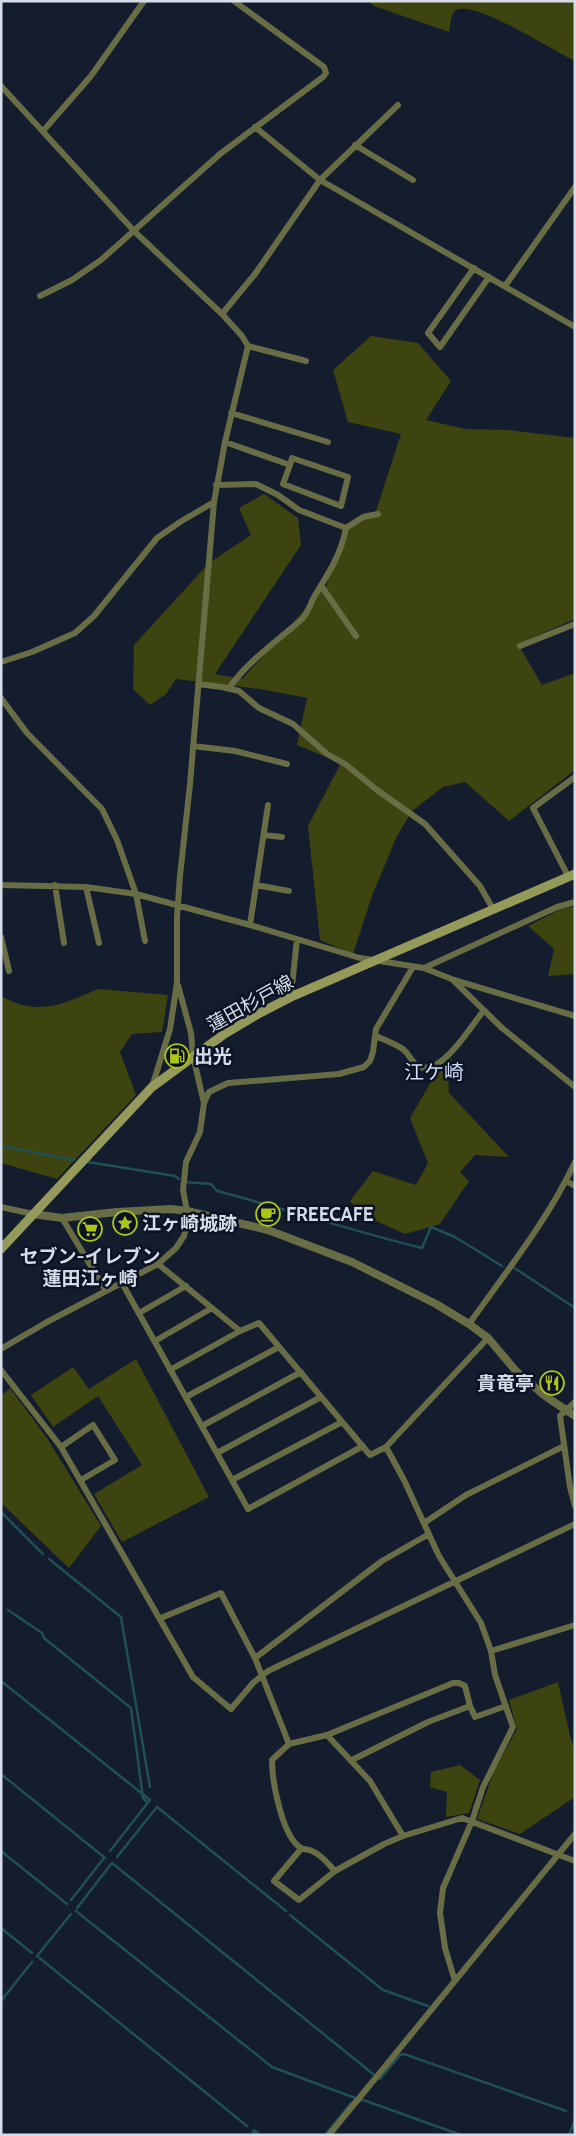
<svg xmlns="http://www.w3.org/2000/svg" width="576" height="2136" font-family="Cabin,'Noto Sans JP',sans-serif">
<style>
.green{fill:#3e440f}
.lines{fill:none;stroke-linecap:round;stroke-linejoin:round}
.stream{stroke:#214f56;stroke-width:2.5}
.minor{stroke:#696d45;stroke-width:6}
.tertiary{stroke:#696d45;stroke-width:8}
.secondary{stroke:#959a5a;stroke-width:9}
.labels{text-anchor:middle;stroke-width:5;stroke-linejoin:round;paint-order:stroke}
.street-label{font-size:19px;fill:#d6dde9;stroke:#0c1324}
.poi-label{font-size:19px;font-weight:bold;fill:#d6dde9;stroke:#0c1324;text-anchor:start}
.neighbourhood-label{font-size:20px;fill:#d1def6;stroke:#0c1324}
</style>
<rect width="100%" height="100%" fill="#141d2e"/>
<!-- green -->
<path class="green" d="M368,1H575V61C553,51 476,0 456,10C450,14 451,25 449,32L374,6Z
M371,336L418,343L451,381L426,420L466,429L507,430L575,438V619L518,644L542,685L575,673V770L509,821L465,782L443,787L412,811L397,836L372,896L353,954L320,940L308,826L341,763L297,745L307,698L260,689L176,679L166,694L150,705L133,689L134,645L209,563L251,535L239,508L264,494L298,518L301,545L215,674L242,679L326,586L348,528L376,511L401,434L348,422L333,370Z
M575,906V974L548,976L554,949L528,926L559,910Z
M98,989L168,995L162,1032L132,1034L120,1052L136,1095L57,1179L1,1163V996C37,1017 64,1004 98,989Z
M452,1057L448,1073L449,1093L509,1157L475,1155L460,1172L469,1181L440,1224L405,1234L363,1215L350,1201L373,1171L416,1185L428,1163L410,1118L431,1082Z
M136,1359L209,1497L122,1542L94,1494L142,1465L98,1396L53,1427L31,1395L73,1367L89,1389Z
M10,1388L47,1438L101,1526L69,1568L1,1503V1396Z
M558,1682L571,1740L575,1748V1797L520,1834L477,1819L494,1771L517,1729L509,1700Z
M460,1765L480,1780L469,1813L446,1817L447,1792L430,1787L431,1772Z"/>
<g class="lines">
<!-- stream -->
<path class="stream" d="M1,1146L74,1160
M88,1162L175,1176L179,1179
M185,1182L211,1184L217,1191C286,1209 352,1231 422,1248L431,1227L455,1237L502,1266
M513,1267L575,1308
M1,1512L43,1554
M49,1559L121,1617L150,1787
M8,1610L42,1633L44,1638L131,1708L143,1798L147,1802
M1,1681L150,1800L110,1851
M1,1774L105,1858
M1,1851L67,1904
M117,1857L157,1807L286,1911
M71,1900L104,1858
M77,1908L112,1863L373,2074
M76,1911L272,2067L355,2098
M71,1914L37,1956L247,2126
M290,1915L383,1990L428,2006
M1,1928L32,1953
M1,2001L32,1962
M380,2079L400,2055L404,2054L566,2111
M359,2101L363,2100L461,2135
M574,2114H575
M254,2130L260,2135
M253,2132L255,2135
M325,2135L351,2103L353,2102
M569,2135L575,2120"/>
<!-- minor -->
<path class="minor" d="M1,86L135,232L222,314L242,336L248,346L225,442L214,502L190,784L180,876L177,917V983L170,1029L152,1087
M255,127L320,180L575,327
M43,131L91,76L144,1
M355,145L413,180
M474,268L428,333L440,347L489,277
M505,286L575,187
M40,296L72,280L101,260L220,154L323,77L326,73L324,67L234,1
M222,314L255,274L320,180L398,105
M248,346L306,361
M231,413L328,442
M225,442L290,465L292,458L348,477L341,506L283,484L290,465
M216,485L256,484L278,495L299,510L346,528L363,517L378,514
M322,587L356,636
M520,646L575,624
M1,662L32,652L75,633L94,616L157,538L180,522L214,502
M198,684L222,687L239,691L259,708L293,724L327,754L345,764L377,790L425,824L480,886L493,909
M229,688C248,661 277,641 301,620C308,614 310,604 314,597C328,574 341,555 346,528
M1,698L27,733L102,809L117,840L136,894L145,941
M193,746L235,751L287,764
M264,835L282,837
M568,876L533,808L575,777
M1,885L86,887L136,894L250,925L360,958L424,968L454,980L575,1016
M55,885L64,943
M256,885L289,891
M86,887L99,943
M250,925L268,805
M1,937L9,971
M424,968L557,907L575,902
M454,981L502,1028L575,1087
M293,996L292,986L297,939
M376,1036C384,1040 396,1044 404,1050C410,1055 411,1063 420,1067C442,1075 472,1025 484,1010
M204,1103L209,1092L228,1083L339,1074L364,1067L370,1061L373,1052L376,1029L413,967
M566,1181L575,1186
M1,1207L33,1214
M62,1218L106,1291L158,1264L176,1248L184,1236L187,1224V1211L183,1190L186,1162L200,1132L204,1103L193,1056L191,1033L178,985
M158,1264L240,1331
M122,1283L248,1509L363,1446
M139,1313L186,1286
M469,1324C506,1272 548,1220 575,1162
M155,1341L212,1308
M1,1349L47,1322L106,1291
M1,1370L61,1447L193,1677L231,1709L253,1683L268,1671L575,1524
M170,1370L240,1331L259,1323L370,1455L386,1447L488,1338
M186,1397L279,1347
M575,1402L560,1416L570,1487L575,1506
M202,1426L301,1372
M61,1447L93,1425L115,1460L81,1480
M386,1447L404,1480L439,1556L481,1623L491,1651L495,1675L513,1727L483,1787L472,1821L443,1888L440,1913L445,1948L455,1981
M217,1453L321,1397
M232,1480L342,1422
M424,1523L466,1495L564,1446
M161,1618L221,1593L255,1658L289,1744L272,1760C272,1781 282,1837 301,1848C304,1850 309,1849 312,1851C322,1855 328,1864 335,1871
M491,1651L575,1625
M255,1658L382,1561L429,1534
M327,1735L453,1683H459L465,1686L470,1706
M289,1744L327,1735L370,1781L403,1836
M352,1760L428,1722L470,1706L475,1717L506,1706
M301,1849L274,1881L299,1900L335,1871L384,1844L403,1836L462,1818L575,1861
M329,2135L575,1834"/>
<!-- tertiary -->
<path class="tertiary" d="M33,1214L62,1218L117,1212L171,1209L187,1211L268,1230L352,1262L436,1304L469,1324L488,1338L516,1371L545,1396L575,1416"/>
<!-- secondary -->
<path class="secondary" d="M1,1249L152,1087L223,1035L260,1013L293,996L575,874"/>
</g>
<!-- icons -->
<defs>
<g id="fuel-ring" transform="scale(1.25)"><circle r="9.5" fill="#0c1324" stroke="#acc611" stroke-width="1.5"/><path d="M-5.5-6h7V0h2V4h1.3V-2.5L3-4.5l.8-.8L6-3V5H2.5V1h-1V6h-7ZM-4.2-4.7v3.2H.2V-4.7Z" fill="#acc611"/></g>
<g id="cafe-ring" transform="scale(1.25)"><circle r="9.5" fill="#0c1324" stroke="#acc611" stroke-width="1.5"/><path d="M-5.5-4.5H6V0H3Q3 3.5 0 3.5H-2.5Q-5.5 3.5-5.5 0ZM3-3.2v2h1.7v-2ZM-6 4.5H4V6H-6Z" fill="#acc611"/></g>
<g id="sight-ring" transform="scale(1.25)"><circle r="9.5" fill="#0c1324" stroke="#acc611" stroke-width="1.5"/><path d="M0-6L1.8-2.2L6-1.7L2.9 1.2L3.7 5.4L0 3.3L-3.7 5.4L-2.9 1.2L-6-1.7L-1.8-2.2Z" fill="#acc611"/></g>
<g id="supermarket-ring" transform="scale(1.25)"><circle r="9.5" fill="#0c1324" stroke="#acc611" stroke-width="1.5"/><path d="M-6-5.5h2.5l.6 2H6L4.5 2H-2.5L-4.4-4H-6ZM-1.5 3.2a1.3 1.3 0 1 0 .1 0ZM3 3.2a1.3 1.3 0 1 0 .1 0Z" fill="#acc611"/></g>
<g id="restaurant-ring" transform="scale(1.25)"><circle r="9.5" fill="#0c1324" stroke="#acc611" stroke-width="1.5"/><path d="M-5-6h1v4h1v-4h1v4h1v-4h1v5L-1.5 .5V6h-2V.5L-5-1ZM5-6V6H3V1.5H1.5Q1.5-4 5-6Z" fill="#acc611"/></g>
</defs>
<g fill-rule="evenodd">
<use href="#fuel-ring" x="177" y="1056"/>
<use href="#cafe-ring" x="268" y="1214"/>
<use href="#sight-ring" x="125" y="1223"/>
<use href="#supermarket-ring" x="90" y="1229"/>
<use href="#restaurant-ring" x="552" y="1383"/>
</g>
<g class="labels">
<!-- street labels -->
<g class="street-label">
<text transform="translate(250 1003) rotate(-29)" y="7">蓮田杉戸線</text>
</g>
<!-- poi labels -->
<g class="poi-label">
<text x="194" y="1063">出光</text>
<text x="286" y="1221">FREECAFE</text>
<text x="142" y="1230">江ヶ崎城跡</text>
<text x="90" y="1263" text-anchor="middle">セブン-イレブン<tspan x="90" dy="22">蓮田江ヶ崎</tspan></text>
<text x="534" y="1390" text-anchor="end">貴竜亭</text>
</g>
<!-- neighbourhood labels -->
<g class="neighbourhood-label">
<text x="434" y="1079">江ケ崎</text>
</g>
</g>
<!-- border -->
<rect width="576" height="2136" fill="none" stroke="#d6dde9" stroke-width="5"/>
</svg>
